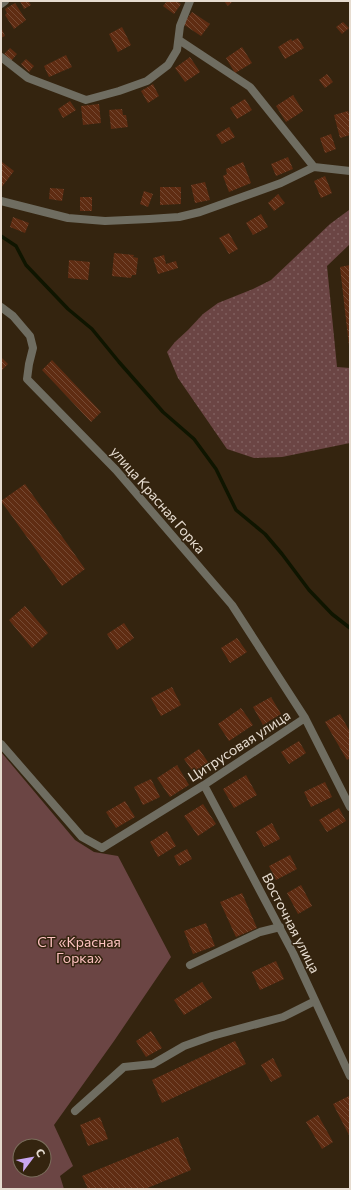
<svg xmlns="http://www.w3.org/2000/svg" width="351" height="1190" font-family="Commissioner,sans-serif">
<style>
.grass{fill:url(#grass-dots)}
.garden{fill:#6b4544;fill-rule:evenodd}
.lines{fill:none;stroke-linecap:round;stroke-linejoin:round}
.stream{stroke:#0f1500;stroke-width:3.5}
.building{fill:url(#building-back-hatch)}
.street{stroke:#6f6d61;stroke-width:8}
.labels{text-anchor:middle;stroke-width:3;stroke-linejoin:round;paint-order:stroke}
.street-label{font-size:14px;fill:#e6dcd0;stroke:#34240f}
.park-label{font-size:14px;fill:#fdc2c0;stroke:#34240f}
</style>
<defs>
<pattern id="grass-dots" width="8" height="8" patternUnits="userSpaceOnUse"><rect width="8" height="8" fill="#6b4544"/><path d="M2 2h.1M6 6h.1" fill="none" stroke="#805f5e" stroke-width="1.8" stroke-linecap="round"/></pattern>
<pattern id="building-back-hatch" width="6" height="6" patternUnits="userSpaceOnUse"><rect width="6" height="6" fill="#5f2c12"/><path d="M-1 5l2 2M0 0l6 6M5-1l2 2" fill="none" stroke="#764a33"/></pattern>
</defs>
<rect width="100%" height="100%" fill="#34240f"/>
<!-- grass -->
<path class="grass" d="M349,210H350V244L327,266L337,367L350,368V443L282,457L254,458L227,449L178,378L167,352L175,342L188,330L203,314L218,303L253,289L271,280L330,224Z"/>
<!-- garden -->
<path class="garden" d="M1,752L75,840L94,852L118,856L171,957L114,1041L54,1125L73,1166L60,1176L64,1189H1ZM20,1146H44V1170H20Z"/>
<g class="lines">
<!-- stream -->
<path class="stream" d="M1,236L16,246L26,265L68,309L92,329L119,362L163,412L194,439L216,469L236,510L265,534L282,554L309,590L332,614L350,628"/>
</g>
<!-- building -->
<path class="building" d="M20,1H28L31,5L24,9Z
M167,1H176L181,4L174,14L163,6Z
M224,1H233L228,6Z
M15,3L26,20L14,29L5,15L7,13L5,9Z
M192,12L210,24L201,36L183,24Z
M343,22L349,28L342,34L336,27Z
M1,27L5,36L1,38Z
M122,27L131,45L118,52L109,34Z
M298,38L304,48L285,59L278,47L291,39L292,41Z
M242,47L252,63L235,73L226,58Z
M10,48L17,54L11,61L4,54Z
M66,55L72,67L49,77L44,66Z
M190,57L200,72L185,82L175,68Z
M26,59L34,66L29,72L21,64Z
M327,74L333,82L325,88L319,80Z
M153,84L159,96L148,103L141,91Z
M293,95L303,111L286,122L276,106Z
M245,99L252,110L237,119L230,108Z
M70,101L76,110L63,118L58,109Z
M99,104L101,123L83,125L81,106Z
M122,109L123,115H126L128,127L111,129L109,110Z
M348,111L350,117V135L340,138L334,115Z
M229,127L235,137L222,144L216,135Z
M331,134L336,149L325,153L320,138Z
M288,157L293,169L276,176L271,164Z
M2,162L14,171L1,188V163Z
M243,162L251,183L229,192L223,176L227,174L226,169Z
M325,176L332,193L321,198L314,181Z
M205,182L210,200L195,203L191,185Z
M160,187H181V204L160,205Z
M50,188L64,189L62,201L49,199Z
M144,191L153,194L148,207L140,204Z
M278,194L285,203L274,211L268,203Z
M80,197H92V211H80Z
M261,214L268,227L253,235L246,223Z
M13,217L29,223L25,233L10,227Z
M229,233L238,249L229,254L219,238Z
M114,253L134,255L133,257L138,258L136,275H132L131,278L112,276Z
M164,255L166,264L176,261L178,268L158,274L153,258Z
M69,260L90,262L88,280L68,278Z
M350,265V346H349L340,267Z
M1,357L8,364L1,371Z
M52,360L101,412L91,422L42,370Z
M25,484L85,569L62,586L1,501Z
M25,606L48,633L32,648L9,620Z
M124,623L134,638L117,650L107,634Z
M237,638L247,652L230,663L221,648Z
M172,687L181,705L161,716L151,698Z
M271,697L281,714L263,725L253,707Z
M241,708L253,725L229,741L218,724Z
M340,714L350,732V758L347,760L325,722Z
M299,741L306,753L289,764L281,752Z
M199,749L210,765L195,775L184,759Z
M177,765L189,785L170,797L157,778Z
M246,775L257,795L234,808L223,789Z
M151,779L160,797L143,805L134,787Z
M325,782L332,797L311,807L304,792Z
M125,801L135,817L116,828L106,812Z
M203,804L216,824L198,836L184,816Z
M339,808L346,821L327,832L319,820Z
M272,823L280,839L264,847L256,832Z
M167,831L176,846L158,857L150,842Z
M187,849L192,859L179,866L174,856Z
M290,855L297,869L276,880L269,866Z
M301,885L312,906L298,914L287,893Z
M242,893L257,928L236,937L220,902Z
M206,923L215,946L193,954L184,931Z
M276,961L284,979L260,990L252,972Z
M202,982L212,998L184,1015L174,1000Z
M151,1031L162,1048L146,1057L136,1041Z
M235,1041L246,1064L162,1103L152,1080Z
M273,1058L282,1076L271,1082L261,1065Z
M349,1096L350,1098V1137L333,1104Z
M318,1115L333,1142L322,1149L306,1122Z
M100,1117L108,1139L88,1146L80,1125Z
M178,1137L191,1170L145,1189H88L82,1176Z"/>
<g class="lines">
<!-- street -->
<path class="street" d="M1,4L5,1
M179,40L250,87L314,167
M1,57L28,78L86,100L119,91L147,81L168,65L177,50L180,26L190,1
M1,201L68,218L105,221L149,219L179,217L200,212L281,183L314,167L350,171
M1,307L13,316L30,336L33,348L29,364L27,379L116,470L232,605L305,718
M1,744L82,837L102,848L204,785L305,718L350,807
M204,785L293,953L350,1076
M190,965L260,932L280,927
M75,1111L124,1067L153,1064L184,1046L212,1036L283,1017L315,1001"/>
</g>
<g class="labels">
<!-- street labels -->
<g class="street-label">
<text transform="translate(158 500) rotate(49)" y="5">улица Красная Горка</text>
<text transform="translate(239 746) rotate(-33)" y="5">Цитрусовая улица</text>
<text transform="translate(291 923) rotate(63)" y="5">Восточная улица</text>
</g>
<!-- park labels -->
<g class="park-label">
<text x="79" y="947">СТ «Красная<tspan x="79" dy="16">Горка»</tspan></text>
</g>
</g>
<!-- border -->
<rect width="351" height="1190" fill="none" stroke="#e6dcd0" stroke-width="4"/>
<!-- north arrow -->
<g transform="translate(32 1158) rotate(58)"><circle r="19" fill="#34240f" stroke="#7b6e5c"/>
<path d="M0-3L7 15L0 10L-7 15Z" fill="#c8a5ef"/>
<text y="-6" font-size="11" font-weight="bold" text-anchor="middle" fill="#e6dcd0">С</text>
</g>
</svg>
